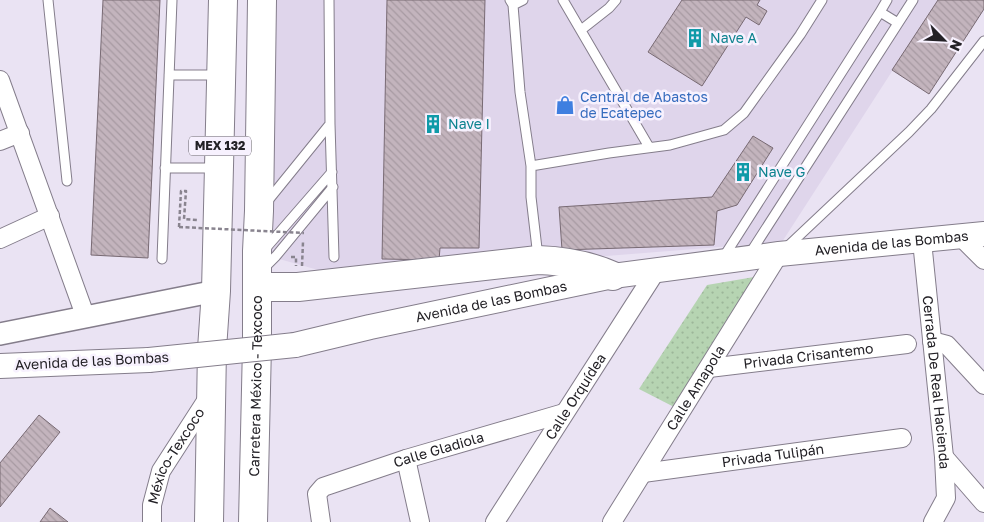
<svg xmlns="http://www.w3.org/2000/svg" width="984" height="522" font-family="'Golos Text',sans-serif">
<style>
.built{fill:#dfd5eb}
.green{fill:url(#green-dots)}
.building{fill:url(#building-back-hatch);stroke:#786a73}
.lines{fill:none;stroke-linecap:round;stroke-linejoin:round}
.service-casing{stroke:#847d8b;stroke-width:11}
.minor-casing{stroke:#847d8b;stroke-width:20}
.tertiary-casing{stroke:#847d8b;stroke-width:24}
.secondary-casing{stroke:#847d8b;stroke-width:26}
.trunk-casing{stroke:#847d8b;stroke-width:30}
.path{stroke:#89848f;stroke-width:2.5;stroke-dasharray:4 2.5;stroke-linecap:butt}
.service{stroke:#fff;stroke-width:9}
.minor{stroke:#fff;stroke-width:18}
.tertiary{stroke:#fff;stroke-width:21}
.secondary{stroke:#fff;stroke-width:24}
.trunk{stroke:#fff;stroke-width:28}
.secondary-bridge-casing{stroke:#847d8b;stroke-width:26;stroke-linecap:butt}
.path-bridge{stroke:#89848f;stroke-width:2.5;stroke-dasharray:4 2.5;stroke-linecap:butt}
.secondary-bridge{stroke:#fff;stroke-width:24}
.labels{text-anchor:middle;stroke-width:5;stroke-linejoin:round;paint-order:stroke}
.shield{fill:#f7f1fe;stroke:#635f67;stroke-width:1}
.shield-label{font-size:12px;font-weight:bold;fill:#232126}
.culture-label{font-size:14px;fill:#0d838f;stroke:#f7f1fe;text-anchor:start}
.shop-label{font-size:14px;fill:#366cbe;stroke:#f7f1fe;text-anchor:start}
.street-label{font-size:14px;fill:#232126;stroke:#f7f1fe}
</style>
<defs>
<pattern id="green-dots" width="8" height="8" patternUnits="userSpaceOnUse" patternTransform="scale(1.25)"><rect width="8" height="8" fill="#b6d4b2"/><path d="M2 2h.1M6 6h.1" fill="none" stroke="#9cb699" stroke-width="1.8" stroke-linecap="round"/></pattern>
<pattern id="building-back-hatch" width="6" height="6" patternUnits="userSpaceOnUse" patternTransform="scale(1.25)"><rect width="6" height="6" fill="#c3b4bd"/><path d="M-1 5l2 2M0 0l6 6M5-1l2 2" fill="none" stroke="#a79aa2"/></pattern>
</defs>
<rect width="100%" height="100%" fill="#eae3f3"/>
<!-- built -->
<path class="built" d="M263,0H938L782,242L343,277L258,253Z"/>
<!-- green -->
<path class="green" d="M760,276L678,409L639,389L707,285Z"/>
<!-- building -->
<path class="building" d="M103,0H160L148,258L91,255Z
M387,0H485L479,248H440L439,260L382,259Z
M682,0H760L757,5L767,11L759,25L746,17L702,86L648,52Z
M938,0H984V9L929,94L892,70Z
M753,136L773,148L737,205L717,211L714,245L562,250L559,207L712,197Z
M39,415L60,432L0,507V463Z
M50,508L68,522H40Z"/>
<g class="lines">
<!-- service casing -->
<g class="service-casing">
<path id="service" d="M48,0L67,181
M329,0L330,124L334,257
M510,0L513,5L520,92L531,166
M563,0L649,147
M887,0L880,12L898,23
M513,5L523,0
M581,30L609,8L616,0
M169,75H219
M165,168H217
M266,203L330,124
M786,248L909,132L931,109L984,41
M265,249L332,172
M749,255L913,0
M538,257L531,197V166L609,153L670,145L724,130L744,113L800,35L822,0
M723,258L880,12
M162,259L172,0
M264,268L276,256L333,187"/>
</g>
<!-- minor casing -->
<g class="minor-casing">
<g id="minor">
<path d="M0,80L86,318"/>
<path d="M0,141L20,133"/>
<path d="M961,237L984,260"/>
<path d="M0,239L50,216"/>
<path id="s1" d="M922,241L944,457L946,498L933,522"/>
<path d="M932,341L947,345L984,385"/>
<path id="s2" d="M709,368L907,344"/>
<path d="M944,457L984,503"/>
<path d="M406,459L420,522"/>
<path id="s3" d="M643,473L902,438"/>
<path id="s4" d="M152,522V505L161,471L210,395"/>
<path id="s5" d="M321,522L317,494L323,487L406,459L564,413"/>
<path id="s6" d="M495,522L656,271"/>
<path id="s7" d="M612,522L779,254"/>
</g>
</g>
<!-- tertiary casing -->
<g class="tertiary-casing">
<path id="tertiary" d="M0,334L216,291"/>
</g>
<!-- secondary casing -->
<g class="secondary-casing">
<g id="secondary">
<path id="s8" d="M295,345L370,327L613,276L779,254L984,234"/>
<path d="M0,366L149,360"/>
</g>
</g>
<!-- trunk casing -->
<g class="trunk-casing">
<g id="trunk">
<path d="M257,287H298L538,260C565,261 589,265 613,276"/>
<path d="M209,522L212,349L216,291L223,0"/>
<path id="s9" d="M253,522L257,345V251L259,211L262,0"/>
</g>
</g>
<!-- path -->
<path class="path" d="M179,227L181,191H186L184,219L197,220
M291,257H296V266
M302,266L303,242"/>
<!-- service -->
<use href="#service" class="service"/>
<!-- minor -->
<use href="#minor" class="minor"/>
<!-- tertiary -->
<use href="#tertiary" class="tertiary"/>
<!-- secondary -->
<use href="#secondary" class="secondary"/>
<!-- trunk -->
<use href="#trunk" class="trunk"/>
<!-- secondary-bridge casing -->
<g class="secondary-bridge-casing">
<path id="secondary-bridge" d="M149,360L295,345"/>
</g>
<!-- path-bridge -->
<path class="path-bridge" d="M179,227L304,233"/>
<!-- secondary-bridge -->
<use href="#secondary-bridge" class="secondary-bridge"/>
</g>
<!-- icons -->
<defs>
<g id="building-bare" transform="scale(1.5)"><path d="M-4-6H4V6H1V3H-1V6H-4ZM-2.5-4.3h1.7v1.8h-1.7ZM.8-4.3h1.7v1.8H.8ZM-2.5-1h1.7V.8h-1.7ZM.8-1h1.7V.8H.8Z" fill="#0f9aa8" stroke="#f7f1fe" stroke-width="2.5" paint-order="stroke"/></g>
<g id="shop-bare" transform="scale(1.5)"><path d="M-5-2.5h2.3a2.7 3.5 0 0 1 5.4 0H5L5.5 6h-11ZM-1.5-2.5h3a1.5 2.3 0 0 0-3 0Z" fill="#3f7fe0" stroke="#f7f1fe" stroke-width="2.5" paint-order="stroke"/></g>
</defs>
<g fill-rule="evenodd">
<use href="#building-bare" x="695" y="38"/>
<use href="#shop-bare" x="565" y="105"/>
<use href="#building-bare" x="433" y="124"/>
<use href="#building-bare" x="743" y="172"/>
</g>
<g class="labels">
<!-- shield labels -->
<rect class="shield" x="189" y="136.5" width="62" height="19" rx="4"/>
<g class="shield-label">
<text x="220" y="150">MEX 132</text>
</g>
<!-- culture labels -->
<g class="culture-label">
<text x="710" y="43">Nave A</text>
<text x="448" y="129">Nave I</text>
<text x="758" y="177">Nave G</text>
</g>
<!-- shop labels -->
<g class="shop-label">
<text x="580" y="102">Central de Abastos<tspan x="580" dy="16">de Ecatepec</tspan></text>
</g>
<!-- street labels -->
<g class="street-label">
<text dy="5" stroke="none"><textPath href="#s8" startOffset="606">Avenida de las Bombas</textPath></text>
<text dy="5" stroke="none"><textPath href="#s8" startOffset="201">Avenida de las Bombas</textPath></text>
<text dy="5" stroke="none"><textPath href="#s2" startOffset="100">Privada Crisantemo</textPath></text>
<text transform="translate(92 361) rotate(-3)" y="5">Avenida de las Bombas</text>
<text dy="5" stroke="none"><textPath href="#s1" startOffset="142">Cerrada De Real Hacienda</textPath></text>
<text dy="5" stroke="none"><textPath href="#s9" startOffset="136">Carretera México - Texcoco</textPath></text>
<text dy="5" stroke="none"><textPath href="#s7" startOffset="158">Calle Amapola</textPath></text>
<text dy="5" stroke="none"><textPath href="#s6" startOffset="149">Calle Orquídea</textPath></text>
<text dy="5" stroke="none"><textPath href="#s5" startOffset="159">Calle Gladiola</textPath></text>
<text dy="5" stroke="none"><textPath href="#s3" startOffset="131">Privada Tulipán</textPath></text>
<text dy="5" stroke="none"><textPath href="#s4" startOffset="72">México-Texcoco</textPath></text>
</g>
</g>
<!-- north arrow -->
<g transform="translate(944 40) rotate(114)" stroke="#f7f1fe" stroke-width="4" paint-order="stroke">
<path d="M0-4L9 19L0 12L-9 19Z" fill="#232126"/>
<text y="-8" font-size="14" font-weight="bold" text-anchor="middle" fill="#232126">N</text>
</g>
</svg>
